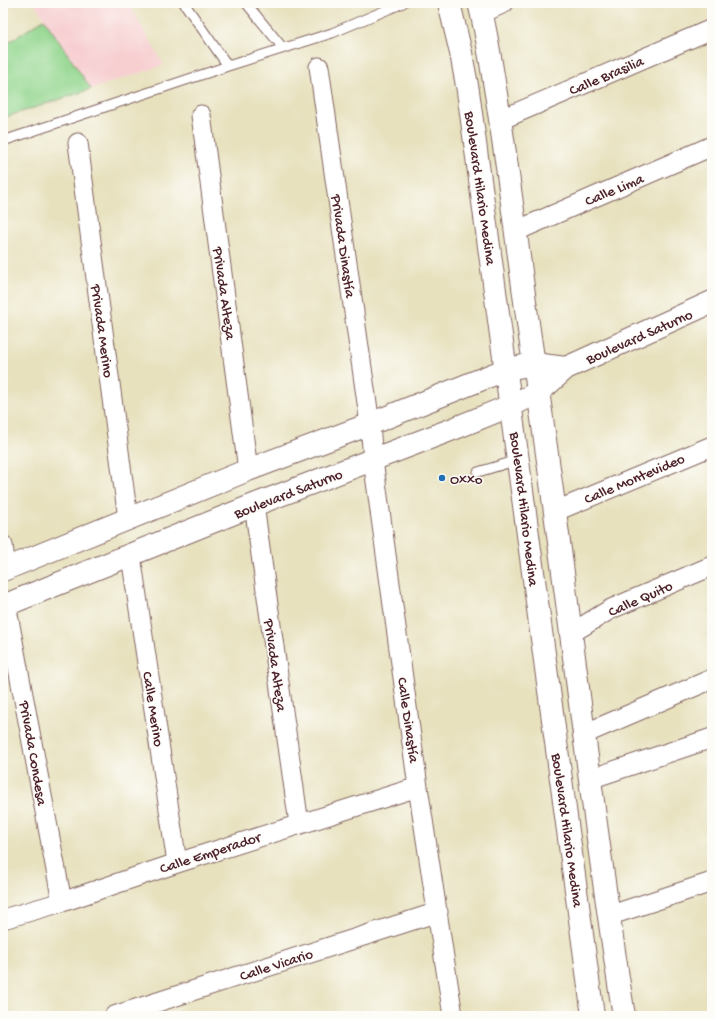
<svg xmlns="http://www.w3.org/2000/svg" width="715" height="1019" font-family="'Gochi Hand',sans-serif">
<style>
.built{fill:#f7cfd1}
.green{fill:#92d68e;stroke:#6e7a5c}
.lines{fill:none;stroke-linecap:round;stroke-linejoin:round}
.service-casing{stroke:#81635e;stroke-width:11}
.minor-casing{stroke:#81635e;stroke-width:21}
.tertiary-casing{stroke:#81635e;stroke-width:24}
.secondary-casing{stroke:#81635e;stroke-width:24}
.service{stroke:#fff;stroke-width:9}
.minor{stroke:#fff;stroke-width:19}
.tertiary{stroke:#fff;stroke-width:22}
.secondary{stroke:#fff;stroke-width:22}
.poi-dot{fill:#1f6fb2;stroke:#fdfcf7;stroke-width:1.5}
.labels{text-anchor:middle;stroke-width:3;stroke-linejoin:round;paint-order:stroke}
.street-label{font-size:15px;fill:#4a1f2b;stroke:#fdfcf7}
.poi-label{font-size:15px;fill:#4a1f2b;stroke:#fdfcf7;text-anchor:start}
</style>
<rect width="100%" height="100%" fill="#fdfcf7"/>
<filter id="ink" filterUnits="userSpaceOnUse"><feTurbulence type="fractalNoise" baseFrequency=".025" numOctaves="2"/><feDisplacementMap in="SourceGraphic" scale="8" xChannelSelector="R" yChannelSelector="G"/><feConvolveMatrix kernelMatrix="1 2 1 2 8 2 1 2 1" color-interpolation-filters="sRGB"/></filter>
<filter id="wash" filterUnits="userSpaceOnUse"><feTurbulence type="fractalNoise" baseFrequency=".012" numOctaves="4" result="noise"/><feDisplacementMap in="SourceGraphic" scale="16" xChannelSelector="R" yChannelSelector="G"/><feGaussianBlur stdDeviation="0.9" result="paint"/><feColorMatrix in="noise" values="0 0 0 0 0 0 0 0 0 0 0 0 0 0 0 0 0 1.4 0 .05"/><feComposite in="paint" operator="in"/></filter>
<g filter="url(#wash)">
<rect width="100%" height="100%" fill="#e7e1be"/>
<!-- built -->
<path class="built" d="M34,3H128L164,65L91,89Z"/>
<!-- green -->
<path class="green" d="M44,19L91,89L3,118V46Z"/>
</g>
<g filter="url(#ink)">
<g class="lines">
<!-- service casing -->
<g class="service-casing">
<path id="service" d="M184,3L228,66
M246,3L283,48
M3,141L228,66L332,33L403,3
M478,472L518,460"/>
</g>
<!-- minor casing -->
<g class="minor-casing">
<path id="minor" d="M482,13L504,3
M319,67L370,424L373,460L418,787L453,1016
M201,115L248,470
M500,120L712,29
M78,143L128,519
M516,231L712,146
M254,505L299,824
M556,511L712,446
M3,545L6,569
M131,556L177,863
M6,604L62,902
M570,634L611,609L712,566
M584,734L712,679
M590,779L712,738
M608,916L712,882
M3,919L62,902L177,863L418,787
M114,1016L438,912"/>
</g>
<!-- tertiary casing -->
<g class="tertiary-casing">
<path id="tertiary" d="M3,570L248,470L370,424L507,369L534,364L566,368
M3,606L254,505L453,429L512,405L539,392L566,368L712,302"/>
</g>
<!-- secondary casing -->
<g class="secondary-casing">
<path id="secondary" d="M449,3L461,53L468,91L593,1016
M479,3C487,33 491,64 496,94C511,184 520,274 534,364C567,581 589,799 624,1016"/>
</g>
<!-- service -->
<use href="#service" class="service"/>
<!-- minor -->
<use href="#minor" class="minor"/>
<!-- tertiary -->
<use href="#tertiary" class="tertiary"/>
<!-- secondary -->
<use href="#secondary" class="secondary"/>
</g>
</g>
<!-- markers -->
<circle class="poi-dot" cx="442" cy="478" r="4"/>
<g class="labels">
<!-- street labels -->
<g class="street-label">
<text transform="translate(606 75) rotate(-23)" y="5">Calle Brasilia</text>
<text transform="translate(481 188) rotate(82)" y="5">Boulevard Hilario Medina</text>
<text transform="translate(614 189) rotate(-23)" y="5">Calle Lima</text>
<text transform="translate(344 246) rotate(82)" y="5">Privada Dinastía</text>
<text transform="translate(225 293) rotate(82)" y="5">Privada Alteza</text>
<text transform="translate(103 331) rotate(82)" y="5">Privada Merino</text>
<text transform="translate(639 336) rotate(-24)" y="5">Boulevard Saturno</text>
<text transform="translate(634 478) rotate(-23)" y="5">Calle Montevideo</text>
<text transform="translate(288 493) rotate(-21)" y="5">Boulevard Saturno</text>
<text transform="translate(525 509) rotate(83)" y="5">Boulevard Hilario Medina</text>
<text transform="translate(640 598) rotate(-24)" y="5">Calle Quito</text>
<text transform="translate(276 665) rotate(82)" y="5">Privada Alteza</text>
<text transform="translate(154 709) rotate(81)" y="5">Calle Merino</text>
<text transform="translate(409 720) rotate(82)" y="5">Calle Dinastía</text>
<text transform="translate(34 753) rotate(80)" y="5">Privada Condesa</text>
<text transform="translate(568 830) rotate(82)" y="5">Boulevard Hilario Medina</text>
<text transform="translate(210 852) rotate(-18)" y="5">Calle Emperador</text>
<text transform="translate(276 964) rotate(-18)" y="5">Calle Vicario</text>
</g>
<!-- poi labels -->
<g class="poi-label">
<text x="450" y="483">Oxxo</text>
</g>
</g>
<!-- margin -->
<rect width="715" height="1019" fill="none" stroke="#fdfcf7" stroke-width="16"/>
</svg>
